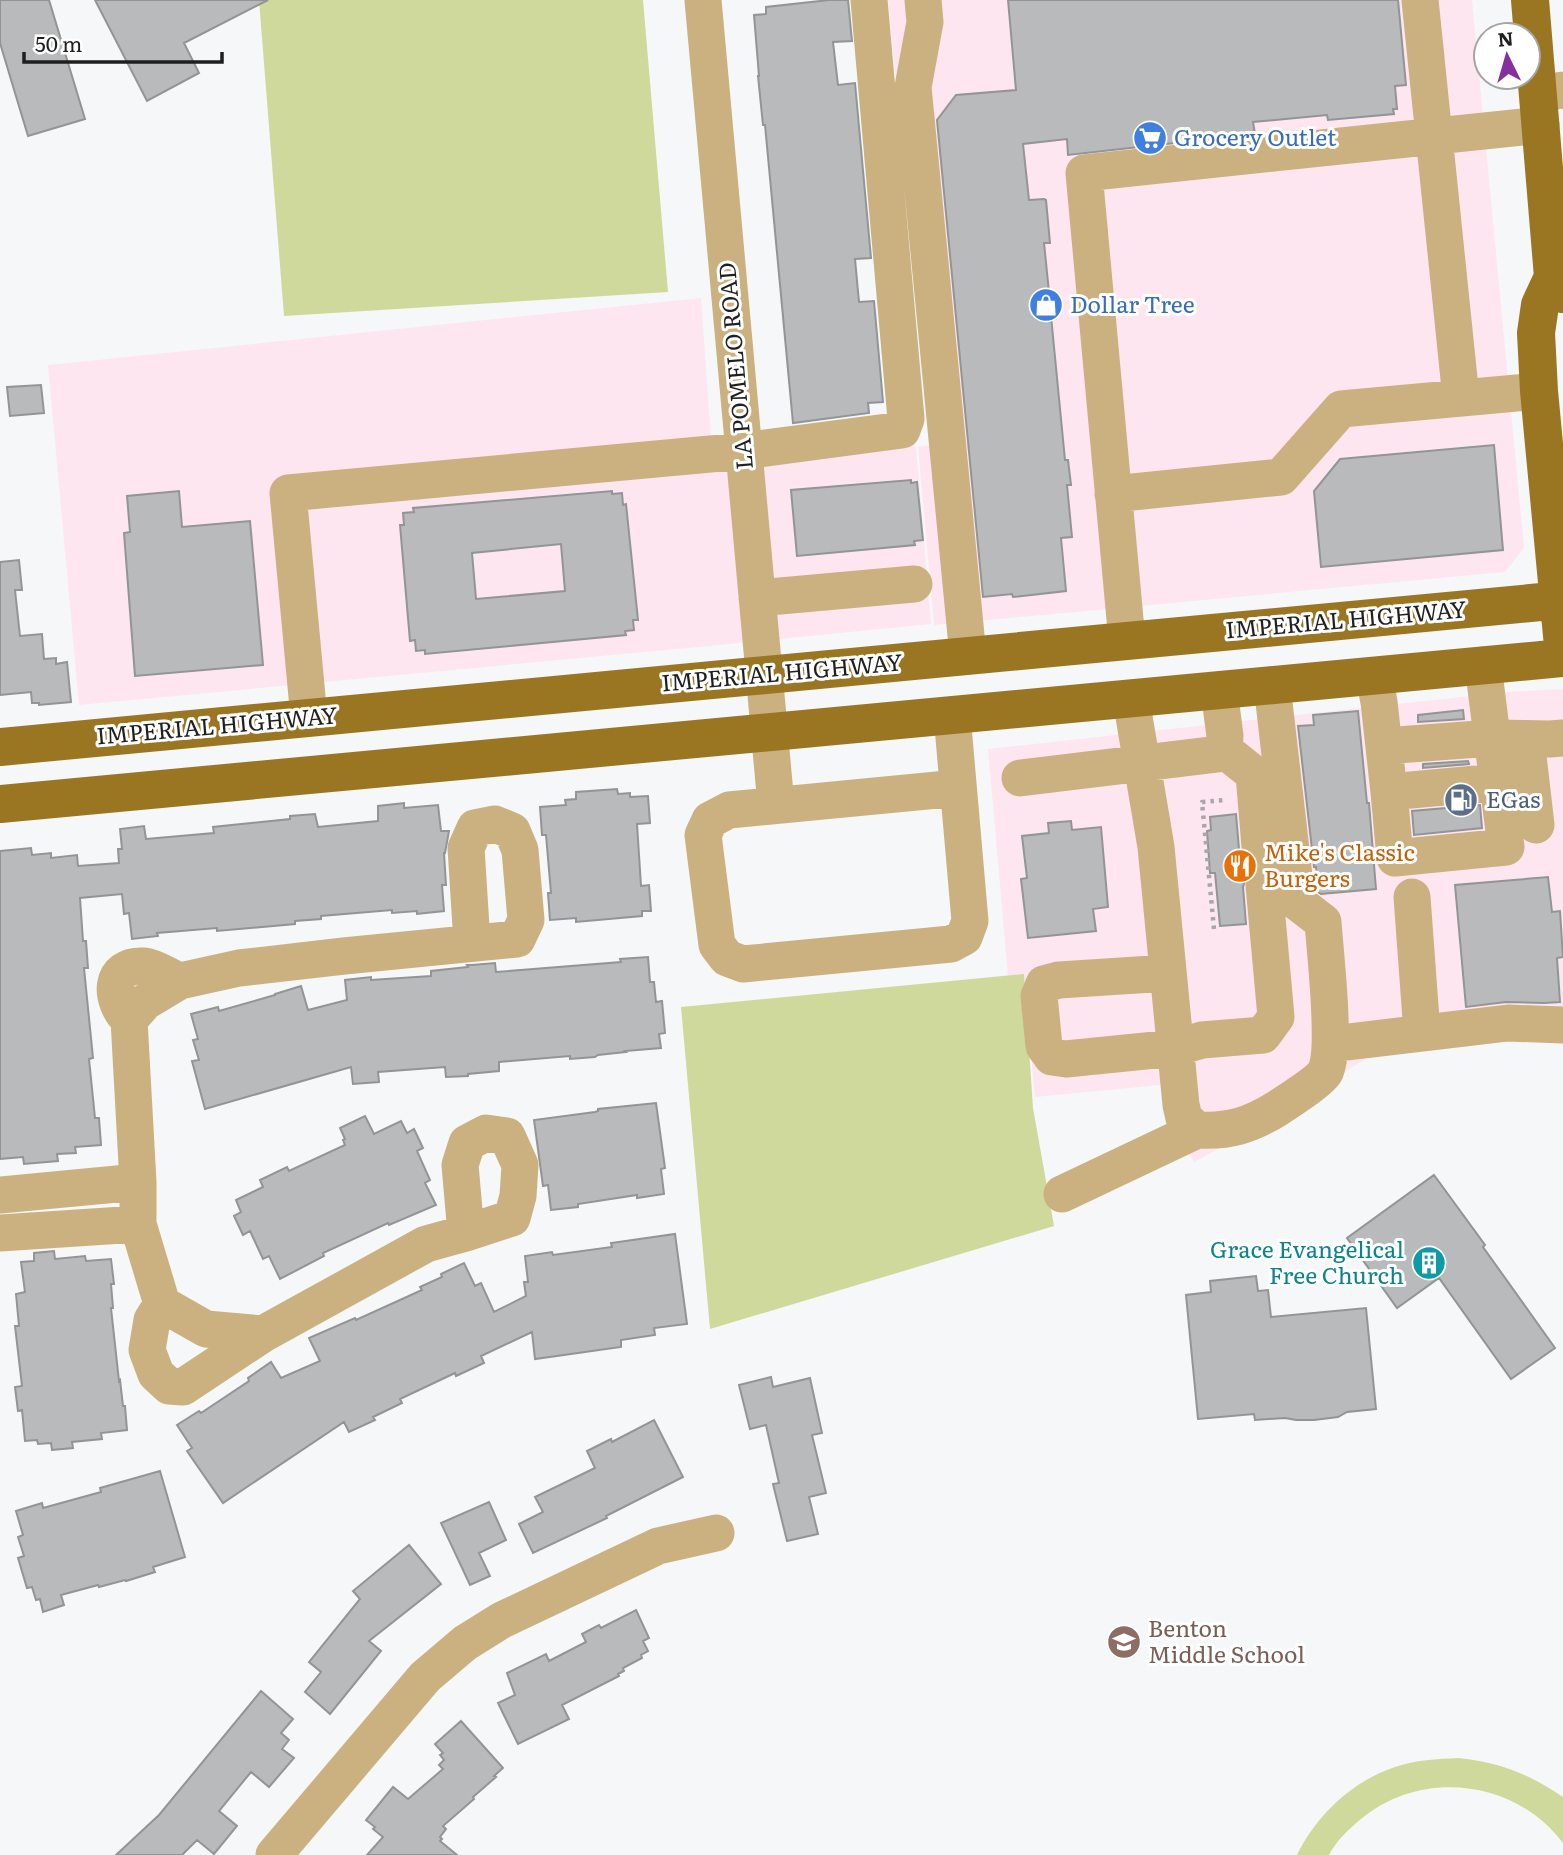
<svg xmlns="http://www.w3.org/2000/svg" width="1563" height="1855" font-family="Literata,serif">
<style>
.commercial{fill:#fee6f1}
.green{fill:#d0d99c}
.building{fill:#b9babb;stroke:#939495;stroke-width:2;fill-rule:evenodd}
.lines{fill:none;stroke-linecap:round;stroke-linejoin:round}
.path{stroke:#a6a7a8;stroke-width:4.5;stroke-dasharray:3.5 5;stroke-linecap:butt}
.minor{stroke:#cbb180;stroke-width:37}
.major{stroke:#9b7622;stroke-width:38}
.labels{text-anchor:middle;stroke-width:6;stroke-linejoin:round;paint-order:stroke}
.shop-label{font-size:23px;fill:#366cbe;stroke:#fff;text-anchor:start}
.street-label{font-size:23px;fill:#1f1f1f;stroke:#fff}
.service-label{font-size:23px;fill:#4e5e75;stroke:#fff;text-anchor:start}
.food-label{font-size:23px;fill:#c56008;stroke:#fff;text-anchor:start}
.culture-label{font-size:23px;fill:#0d838f;stroke:#fff;text-anchor:end}
.education-label{font-size:23px;fill:#785e54;stroke:#fff;text-anchor:start}
</style>
<rect width="100%" height="100%" fill="#f6f7f8"/>
<!-- commercial -->
<path class="commercial" d="M888,0H1472L1524,548L1505,572L934,625L918,447L931,445Z
M701,298L713,467L916,446L931,624L709,646L79,705L48,365Z
M1563,689V1034L1367,1058L1237,1139L1194,1162L1173,1128L1171,1084L1035,1097L1024,975L1008,976L988,749L1507,692Z"/>
<!-- green -->
<path class="green" d="M259,0H643L668,292L284,316Z
M1024,974L1033,1108L1054,1226L710,1329L681,1007Z
M1459,1758C1501,1763 1527,1773 1563,1797V1843C1516,1780 1422,1768 1361,1819C1349,1829 1336,1841 1329,1855H1297C1316,1816 1352,1781 1395,1767C1415,1760 1437,1759 1459,1758Z"/>
<!-- building -->
<path class="building" d="M0,0H49L85,119L28,136L0,43Z
M95,0H268L184,43L199,73L147,101Z
M829,0H848L852,41L833,42L838,85L855,83L871,258L855,259L859,302L874,301L883,402L868,403L869,413L793,423L765,125H763L758,76H759L754,15L766,14V7Z
M1008,0H1398L1406,85L1395,86L1397,109H1393L1394,114L1328,120L1327,115L1253,122L1255,134L1068,155L1067,139L1023,144L1029,200L1044,199L1046,200L1050,243H1044L1049,292H1053L1055,315L1051,316L1065,460H1068L1071,485H1067L1072,537L1061,538L1066,591L1013,597L1012,594L983,597L937,120L956,95L1016,90Z
M41,385L44,413L10,416L7,387Z
M1494,445L1503,550L1321,567L1314,491L1340,459Z
M911,480V483L917,482L923,540L914,541L915,545L797,556L791,490Z
M179,491L182,527L250,521L263,665L135,676L124,533L130,532L127,496Z
M612,491V494L622,493L623,505L626,504L638,620H633L634,630L625,631L626,635L510,646L425,654V650L416,651L415,640L410,641L400,525H404L403,513L414,512L413,508ZM561,544L565,591L476,599L472,553Z
M19,560L22,590H15L20,636L42,634L44,659L56,658V664L67,662L71,702L39,705V703H32L31,692L0,695V562Z
M1463,710L1464,719L1418,722V715Z
M1358,711L1367,803H1369L1376,889L1321,894L1318,892L1316,867H1314L1298,726L1314,725L1313,715Z
M1468,761L1469,764L1423,768V764Z
M617,789L618,794L630,793V797L648,796L650,823L637,824L641,886L649,885L651,911H642V916L576,922V918L550,920L548,893H551L546,835H542L540,807L566,805L565,800L576,799V792Z
M404,803V808L438,805L441,831H449L445,853H444L446,885H442L444,911L417,914V911L392,913V910L321,916V919L295,921V924L217,931V928L157,933L158,936L132,939L129,913L124,914L122,894L80,898L83,941H86L88,968H84L93,1058L89,1059L95,1118H99L101,1145L75,1147L76,1153L57,1154L58,1161L24,1164L23,1157L0,1159V851L31,848L32,855L51,853V858L77,855L78,866L119,863L118,849H122L120,829L144,826L146,839L214,833L213,827L290,819V816L315,814L318,827L378,821V806Z
M1480,805L1482,828L1414,835L1412,811Z
M1236,814L1240,861L1243,870L1247,874L1243,887L1246,924L1220,926L1215,873H1210L1207,831L1211,830L1210,817Z
M1071,821L1072,830L1101,827L1108,907L1093,909L1096,931L1028,938L1021,879L1027,878L1022,836L1049,833L1048,823Z
M1548,877L1552,912L1560,911L1563,957L1557,958L1560,1002L1544,1003L1506,1002L1466,1007L1455,885Z
M648,957L650,982H654L656,1002L662,1001L665,1033L659,1034L661,1048L625,1051L626,1052L598,1055L595,1057L570,1059V1056L499,1062V1071L468,1074V1076L446,1077L445,1067L378,1072L379,1082L353,1084L351,1067L205,1109L192,1061L199,1060L193,1040L198,1039L191,1014L218,1007L219,1011L275,995V994L301,986L308,1010L347,1000L345,980L371,977V980L431,976V971L468,967L467,965H472L495,963L496,972L621,962L620,959Z
M656,1103L665,1168L661,1169L664,1194L637,1198V1195L578,1204V1207L551,1210L548,1185L543,1186L534,1120L595,1112L598,1111V1109Z
M365,1116L374,1134L401,1121L407,1133L414,1129L423,1148L417,1151L430,1180L425,1183L436,1205L389,1225L388,1223L323,1253L324,1256L280,1279L269,1256L263,1259L250,1231L243,1235L234,1216L241,1212L236,1200L263,1187L260,1180L287,1167L289,1171L345,1145L343,1140L345,1139L340,1128Z
M1434,1175L1485,1245L1483,1247L1555,1348L1511,1379L1439,1278L1397,1308L1347,1238Z
M675,1234L687,1324L654,1328L655,1335L621,1340V1347L535,1359L532,1332L481,1356L484,1363L456,1376L455,1373L400,1399L402,1403L373,1417L375,1420L349,1432L344,1422L223,1503L187,1451L192,1448L177,1425L199,1411L201,1413L249,1381L248,1378L271,1362L281,1378L320,1361L309,1338L355,1318L356,1320L422,1290L420,1287L442,1277L441,1274L464,1263L475,1286L481,1283L494,1312L526,1296L524,1282H528L525,1256L552,1252L553,1255L612,1247L611,1243Z
M54,1251L55,1259L85,1256L86,1261L111,1259L114,1284H111L113,1308H111L119,1381L120,1380L123,1406H125L127,1430L101,1433L102,1439L72,1442L73,1448L52,1450L51,1443L38,1444L37,1440L25,1441L22,1410L18,1411L15,1387L22,1386L15,1326H19L16,1294L25,1292L21,1262L34,1261V1253Z
M1256,1276L1258,1291L1268,1290L1271,1317L1366,1308L1376,1409L1347,1412L1338,1417L1314,1420H1296L1285,1418L1255,1420L1254,1414L1198,1419L1186,1295L1211,1292L1210,1281Z
M771,1377L773,1387L810,1378L822,1433L812,1435L826,1493L809,1497L818,1534L787,1541L773,1484L779,1483L766,1425L750,1429L739,1385Z
M654,1420L683,1477L606,1516L607,1518L533,1553L519,1524L543,1512L535,1497L595,1468L587,1451L611,1439L612,1442Z
M160,1471L185,1557L153,1567L155,1572L126,1581L125,1580L99,1587L98,1585L61,1595L64,1605L43,1612L40,1599L36,1600L32,1587L27,1588L18,1558L24,1556L18,1537L23,1535L16,1511L42,1503L43,1508L101,1492L100,1488Z
M489,1502L506,1540L479,1553L490,1576L470,1585L441,1523Z
M409,1545L441,1584L369,1641L381,1651L330,1714L305,1692L321,1672L309,1662L360,1599L353,1591Z
M636,1610L649,1638L643,1641L648,1651L641,1655L642,1658L623,1668L624,1671L618,1674L619,1676L562,1705L569,1719L518,1744L498,1703L515,1695L507,1673L546,1654L549,1661L586,1642L582,1634L599,1625L601,1628Z
M261,1691L293,1719L281,1733L289,1740L282,1749L294,1758L269,1787L251,1772L219,1811L237,1826L214,1854L197,1840L182,1855H116L159,1815Z
M461,1721L503,1768L494,1776L496,1777L473,1797L474,1799L443,1826L446,1829L440,1837L442,1839L440,1841L457,1855H367L383,1837L373,1829L375,1827L366,1820L393,1787L408,1799L443,1769L439,1765L444,1760L440,1755L443,1753L435,1744Z"/>
<g class="lines">
<!-- path -->
<path class="path" d="M1214,929L1202,802L1226,800"/>
<!-- minor -->
<path class="minor" d="M703,0L776,805
M923,0L925,22L913,87L968,656
M1420,0L1461,398
M1538,93L1563,90
M1113,494L1281,477L1341,409L1539,391
M757,598L914,584
M1127,641L1084,173L1541,125
M1374,676L1379,702L1389,792L1498,782
M1219,690L1225,736L1224,750
M1131,699L1156,847L1181,1105L1184,1118L1197,1130C1229,1132 1251,1125 1278,1108C1287,1102 1320,1081 1325,1072C1337,1049 1325,953 1323,922L1297,902L1272,685
M952,715L970,921L964,937L951,944L743,964L727,958L717,945L703,835L710,820L729,810L958,788
M309,718L288,493L743,451L902,430L906,419L869,0
M1526,739L1536,825
M1384,746L1492,738L1550,739L1563,738
M1224,750L1254,774L1261,859
M1020,778L1218,754L1224,750
M1389,792L1395,858L1506,847L1483,665
M1412,897L1422,1033
M1168,973L1059,980L1044,984L1039,996L1044,1046L1052,1057L1066,1059L1175,1048L1202,1040L1263,1035L1276,1017L1264,885
M129,1020C109,1000 108,964 144,966C155,967 169,977 180,981
M1331,1044L1508,1023L1563,1025
M1062,1194L1197,1130
M0,1195L138,1182
M0,1233L138,1224
M162,1304L152,1320L147,1350L156,1374L169,1386L183,1387L263,1334L426,1244L466,1233L512,1218L518,1196L520,1165L507,1136L486,1133L467,1143L460,1165L466,1233
M263,1334L206,1329L162,1304L138,1224V1182L129,1020L145,1002L180,981L239,968L344,956L517,939L526,920L520,850L512,831L495,824L475,828L466,848L472,943
M274,1855L425,1677L465,1643L502,1620L658,1546L716,1533"/>
<!-- major -->
<path class="major" d="M1530,0L1553,277L1563,294
M1553,277L1540,305L1536,333L1539,391L1563,646
M0,747L1563,600
M0,804L1563,658"/>
</g>
<!-- icons -->
<defs>
<g id="supermarket-disc" transform="scale(1.75)"><circle r="9.5" fill="#3f7fe0" stroke="#fff"/><path d="M-6-5.5h2.5l.6 2H6L4.5 2H-2.5L-4.4-4H-6ZM-1.5 3.2a1.3 1.3 0 1 0 .1 0ZM3 3.2a1.3 1.3 0 1 0 .1 0Z" fill="#fff"/></g>
<g id="shop-disc" transform="scale(1.75)"><circle r="9.5" fill="#3f7fe0" stroke="#fff"/><path d="M-5-2.5h2.3a2.7 3.5 0 0 1 5.4 0H5L5.5 6h-11ZM-1.5-2.5h3a1.5 2.3 0 0 0-3 0Z" fill="#fff"/></g>
<g id="fuel-disc" transform="scale(1.75)"><circle r="9.5" fill="#5c6f8a" stroke="#fff"/><path d="M-5.5-6h7V0h2V4h1.3V-2.5L3-4.5l.8-.8L6-3V5H2.5V1h-1V6h-7ZM-4.2-4.7v3.2H.2V-4.7Z" fill="#fff"/></g>
<g id="restaurant-disc" transform="scale(1.75)"><circle r="9.5" fill="#e8710a" stroke="#fff"/><path d="M-5-6h1v4h1v-4h1v4h1v-4h1v5L-1.5 .5V6h-2V.5L-5-1ZM5-6V6H3V1.5H1.5Q1.5-4 5-6Z" fill="#fff"/></g>
<g id="building-disc" transform="scale(1.75)"><circle r="9.5" fill="#0f9aa8" stroke="#fff"/><path d="M-4-6H4V6H1V3H-1V6H-4ZM-2.5-4.3h1.7v1.8h-1.7ZM.8-4.3h1.7v1.8H.8ZM-2.5-1h1.7V.8h-1.7ZM.8-1h1.7V.8H.8Z" fill="#fff"/></g>
<g id="school-disc" transform="scale(1.75)"><circle r="9.5" fill="#8d6e63" stroke="#fff"/><path d="M0-5L7-2L0 1L-7-2ZM-4 1L0 2.5L4 1V4Q0 6-4 4Z" fill="#fff"/></g>
</defs>
<g fill-rule="evenodd">
<use href="#supermarket-disc" x="1150" y="138"/>
<use href="#shop-disc" x="1046" y="305"/>
<use href="#fuel-disc" x="1461" y="800"/>
<use href="#restaurant-disc" x="1240" y="866"/>
<use href="#building-disc" x="1429" y="1263"/>
<use href="#school-disc" x="1124" y="1642"/>
</g>
<g class="labels">
<!-- shop labels -->
<g class="shop-label">
<text x="1174" y="146">Grocery Outlet</text>
<text x="1070" y="313">Dollar Tree</text>
</g>
<!-- street labels -->
<g class="street-label">
<text transform="translate(736 366) rotate(-95)" y="8">LA POMELO ROAD</text>
<text transform="translate(1346 620) rotate(-5)" y="8">IMPERIAL HIGHWAY</text>
<text transform="translate(782 673) rotate(-5)" y="8">IMPERIAL HIGHWAY</text>
<text transform="translate(217 726) rotate(-5)" y="8">IMPERIAL HIGHWAY</text>
</g>
<!-- service labels -->
<g class="service-label">
<text x="1486" y="808">EGas</text>
</g>
<!-- food labels -->
<g class="food-label">
<text x="1264" y="861">Mike's Classic<tspan x="1264" dy="26">Burgers</tspan></text>
</g>
<!-- culture labels -->
<g class="culture-label">
<text x="1404" y="1258">Grace Evangelical<tspan x="1404" dy="26">Free Church</tspan></text>
</g>
<!-- education labels -->
<g class="education-label">
<text x="1148" y="1637">Benton<tspan x="1148" dy="26">Middle School</tspan></text>
</g>
</g>
<!-- north arrow -->
<g transform="translate(1507 56) rotate(355)"><circle r="33" fill="#ffffff" stroke="#a5a5a5" stroke-width="2"/>
<path d="M0-5L12 26L0 18L-12 26Z" fill="#86309e"/>
<text y="-10" font-size="19" font-weight="bold" text-anchor="middle" fill="#1f1f1f">N</text>
</g>
<!-- scale -->
<path d="M24 52v10h198v-10" fill="none" stroke="#1f1f1f" stroke-width="3.5"/>
<text x="35" y="52" font-size="21" fill="#1f1f1f" stroke="#ffffff" stroke-width="5" paint-order="stroke">50 m</text>
</svg>
